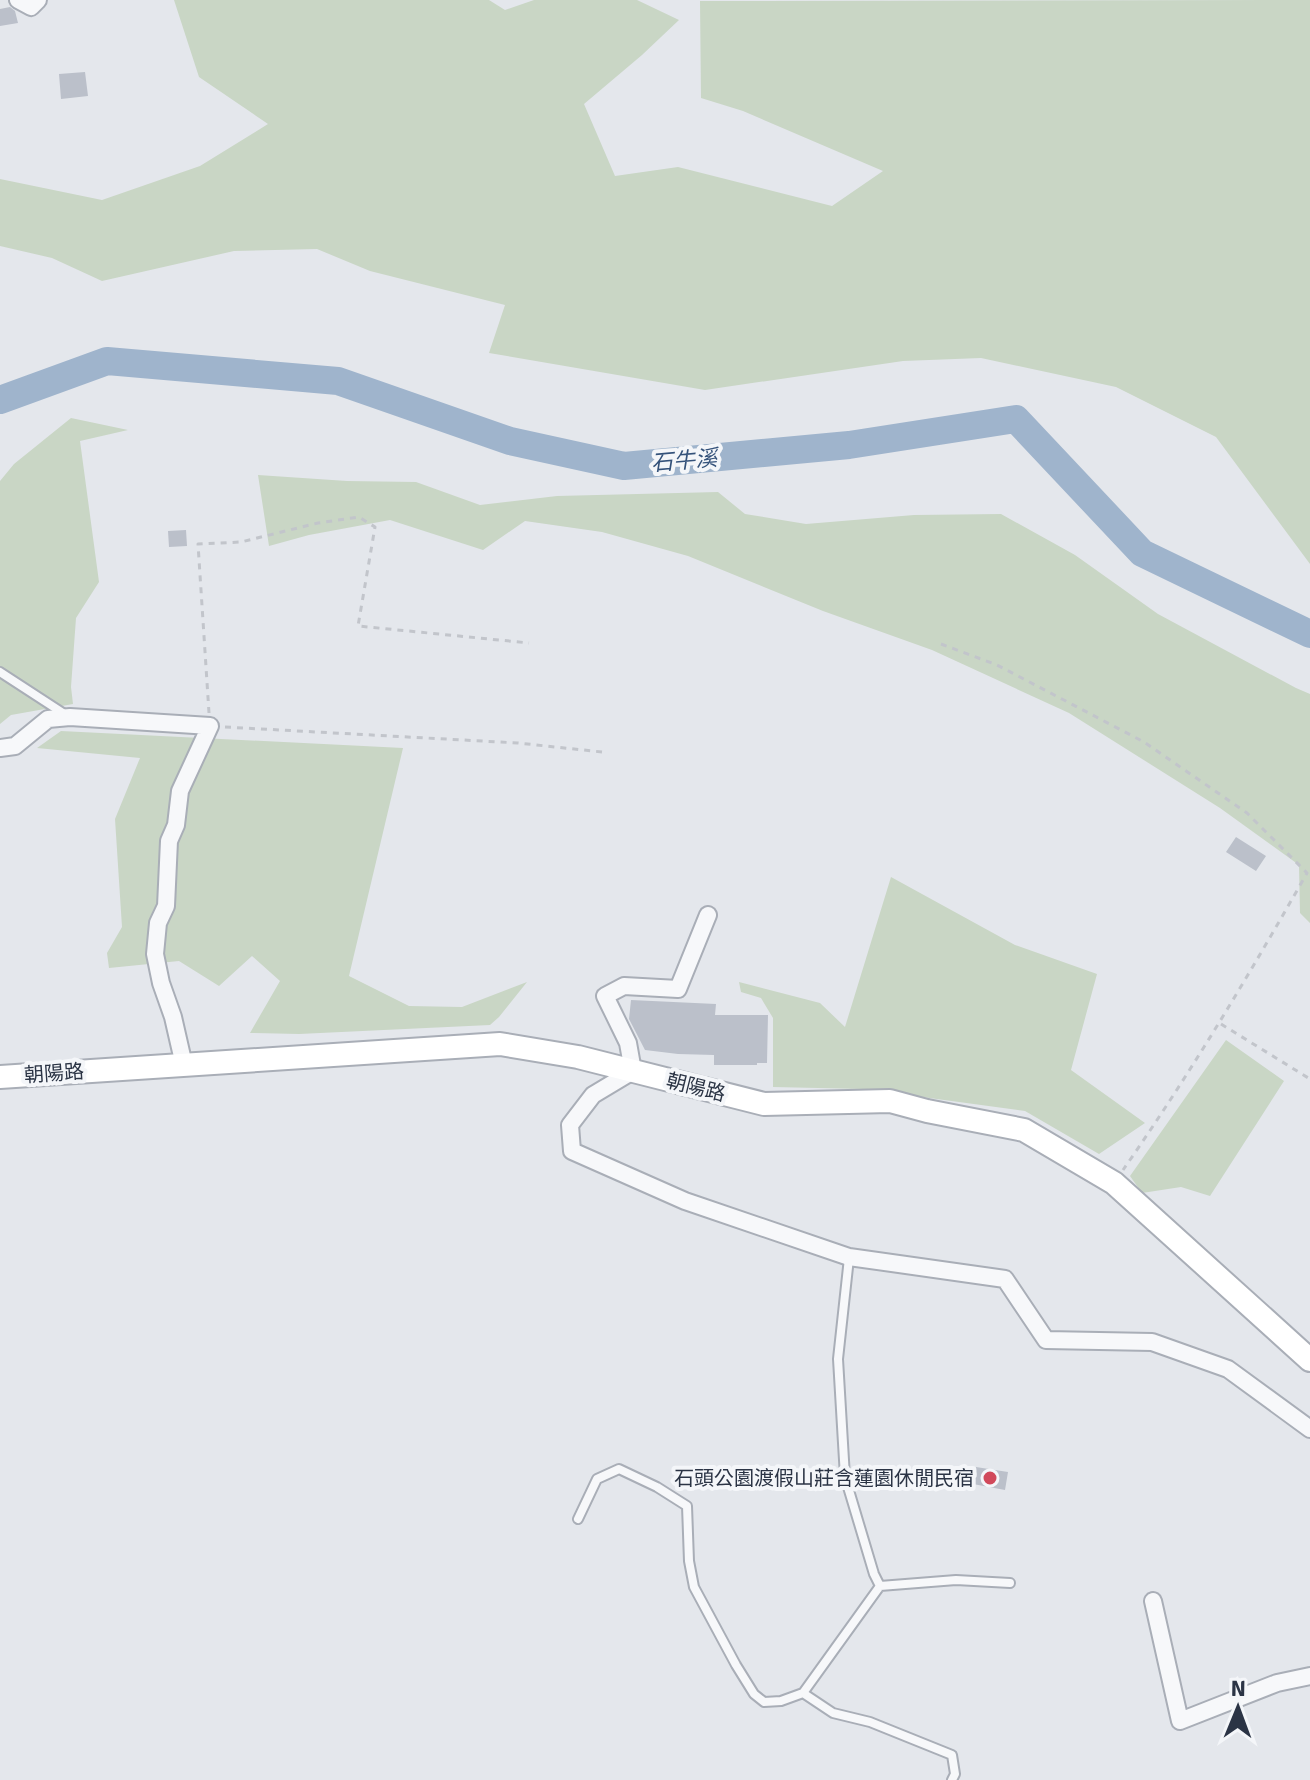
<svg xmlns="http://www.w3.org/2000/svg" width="1310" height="1780" font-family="Signika,'Noto Sans TC',sans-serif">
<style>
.green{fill:#c9d6c5}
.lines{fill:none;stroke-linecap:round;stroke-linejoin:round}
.river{stroke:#9fb4cc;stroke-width:28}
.building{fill:#bbc0ca}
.lane-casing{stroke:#a9aeb7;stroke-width:12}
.street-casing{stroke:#a9aeb7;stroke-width:20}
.secondary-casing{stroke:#a9aeb7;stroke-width:26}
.path{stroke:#c2c5cb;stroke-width:3;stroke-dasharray:6 6;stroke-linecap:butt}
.lane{stroke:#f7f8fa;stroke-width:8}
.street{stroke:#f7f8fa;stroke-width:16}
.secondary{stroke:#fff;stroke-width:22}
.poi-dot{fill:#d1495b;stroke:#f4f6f9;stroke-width:3}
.labels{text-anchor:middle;stroke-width:8;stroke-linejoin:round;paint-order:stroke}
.street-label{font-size:20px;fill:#2b3445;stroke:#f4f6f9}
.poi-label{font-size:20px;fill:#2b3445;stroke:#f4f6f9;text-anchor:end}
.water-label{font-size:22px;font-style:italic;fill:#34527a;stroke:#f4f6f9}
</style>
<rect width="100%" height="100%" fill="#e4e7ec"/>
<!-- green -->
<path class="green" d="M174,0H489L505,10L534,0H637L679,20L642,55L584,104L615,176L678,167L832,206L883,171L743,111L701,98L700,1L1310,0V564L1216,437L1116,387L981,358L903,361L705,390L489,353L505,305L370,271L317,249L234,251L102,281L52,258L0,246V179L102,200L200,166L268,124L199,77Z
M71,418L128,430L80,441L99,582L76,618L71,687L73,704L11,715L0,724V481L14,464Z
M258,475L347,481L416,482L480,505L557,496L718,492L745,514L806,524L914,515L1001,514L1075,555L1158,614L1296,688L1310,694V923L1300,913L1299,865L1220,808L1069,713L932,650L823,611L688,556L602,532L525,521L483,550L390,520L309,535L269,546Z
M61,731L403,748L349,976L409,1006L462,1007L527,982L499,1017L490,1025L299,1034L250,1033L280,981L252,956L219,986L179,961L109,968L107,953L122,927L115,819L140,758L37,748Z
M891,877L1015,945L1097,974L1071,1070L1145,1123L1099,1154L1025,1111L863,1089L773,1087V1018L761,998L741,992L739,982L820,1003L845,1027Z
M1226,1040L1284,1081L1210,1196L1181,1187L1142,1193L1130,1176Z"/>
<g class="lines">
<!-- river -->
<path class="river" d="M0,400L107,361L338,381L510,441L624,466L849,445L1016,419L1142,553L1310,634"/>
</g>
<!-- building -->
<path class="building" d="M10,7L15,11L18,23L0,26V9Z
M85,72L88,96L61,99L59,74Z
M186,530L187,546L169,547L168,531Z
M1236,837L1266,856L1256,871L1226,852Z
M631,1000L716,1004L715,1015H768L767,1063H757V1065H714V1055L678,1054L645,1050L629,1019Z
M976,1467L1008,1472L1005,1490L973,1484Z"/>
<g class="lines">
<!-- lane casing -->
<g class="lane-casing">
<path id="lane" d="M0,672L66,715
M849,1258L838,1359L845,1477L874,1574L880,1586L803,1693L833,1713L870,1722L952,1755L955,1774L952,1780
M578,1519L597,1479L619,1469L657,1487L687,1506L689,1561L694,1587L736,1665L754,1694L764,1702L781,1701L803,1693
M880,1586L956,1580L1010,1583"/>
</g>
<!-- street casing -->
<g class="street-casing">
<path id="street" d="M18,0L31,7L38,0
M0,748L15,746L48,719L70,717L210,726L180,791L176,825L169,841L166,906L158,923L155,954L161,983L173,1017L184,1065
M708,915L678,989L624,986L605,996L628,1043L633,1071L593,1095L570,1125L572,1151L685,1201L849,1257L1005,1279L1046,1340L1152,1342L1228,1369L1310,1429
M1153,1601L1180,1721L1277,1683L1310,1676"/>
</g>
<!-- secondary casing -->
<g class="secondary-casing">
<path id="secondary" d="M0,1077L500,1044L578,1057L764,1104L890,1101L927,1111L1024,1130L1114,1183L1310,1360"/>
</g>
<!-- path -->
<path class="path" d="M941,644L997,665L1144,742L1247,813L1307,873C1249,975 1190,1074 1123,1170
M209,713L198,544L241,542L318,523L359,517L375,527L358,626L529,643
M225,727L518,743L602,752
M1221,1024L1310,1079"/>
<!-- lane -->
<use href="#lane" class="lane"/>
<!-- street -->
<use href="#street" class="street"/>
<!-- secondary -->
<use href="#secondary" class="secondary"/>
</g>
<!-- markers -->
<circle class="poi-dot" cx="990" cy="1478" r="8"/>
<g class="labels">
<!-- street labels -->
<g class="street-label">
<text transform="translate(54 1073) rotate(-4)" y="7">朝陽路</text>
<text transform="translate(696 1087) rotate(14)" y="7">朝陽路</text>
</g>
<!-- poi labels -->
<g class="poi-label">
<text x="974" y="1485">石頭公園渡假山莊含蓮園休閒民宿</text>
</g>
<!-- water labels -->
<g class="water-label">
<text transform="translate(684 460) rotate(-5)" y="8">石牛溪</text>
</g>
</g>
<!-- north arrow -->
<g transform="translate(1238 1708) rotate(1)" stroke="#f4f6f9" stroke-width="6" paint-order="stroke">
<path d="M0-6L14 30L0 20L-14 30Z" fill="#2b3445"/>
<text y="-12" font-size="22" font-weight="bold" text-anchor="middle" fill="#2b3445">N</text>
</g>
</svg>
